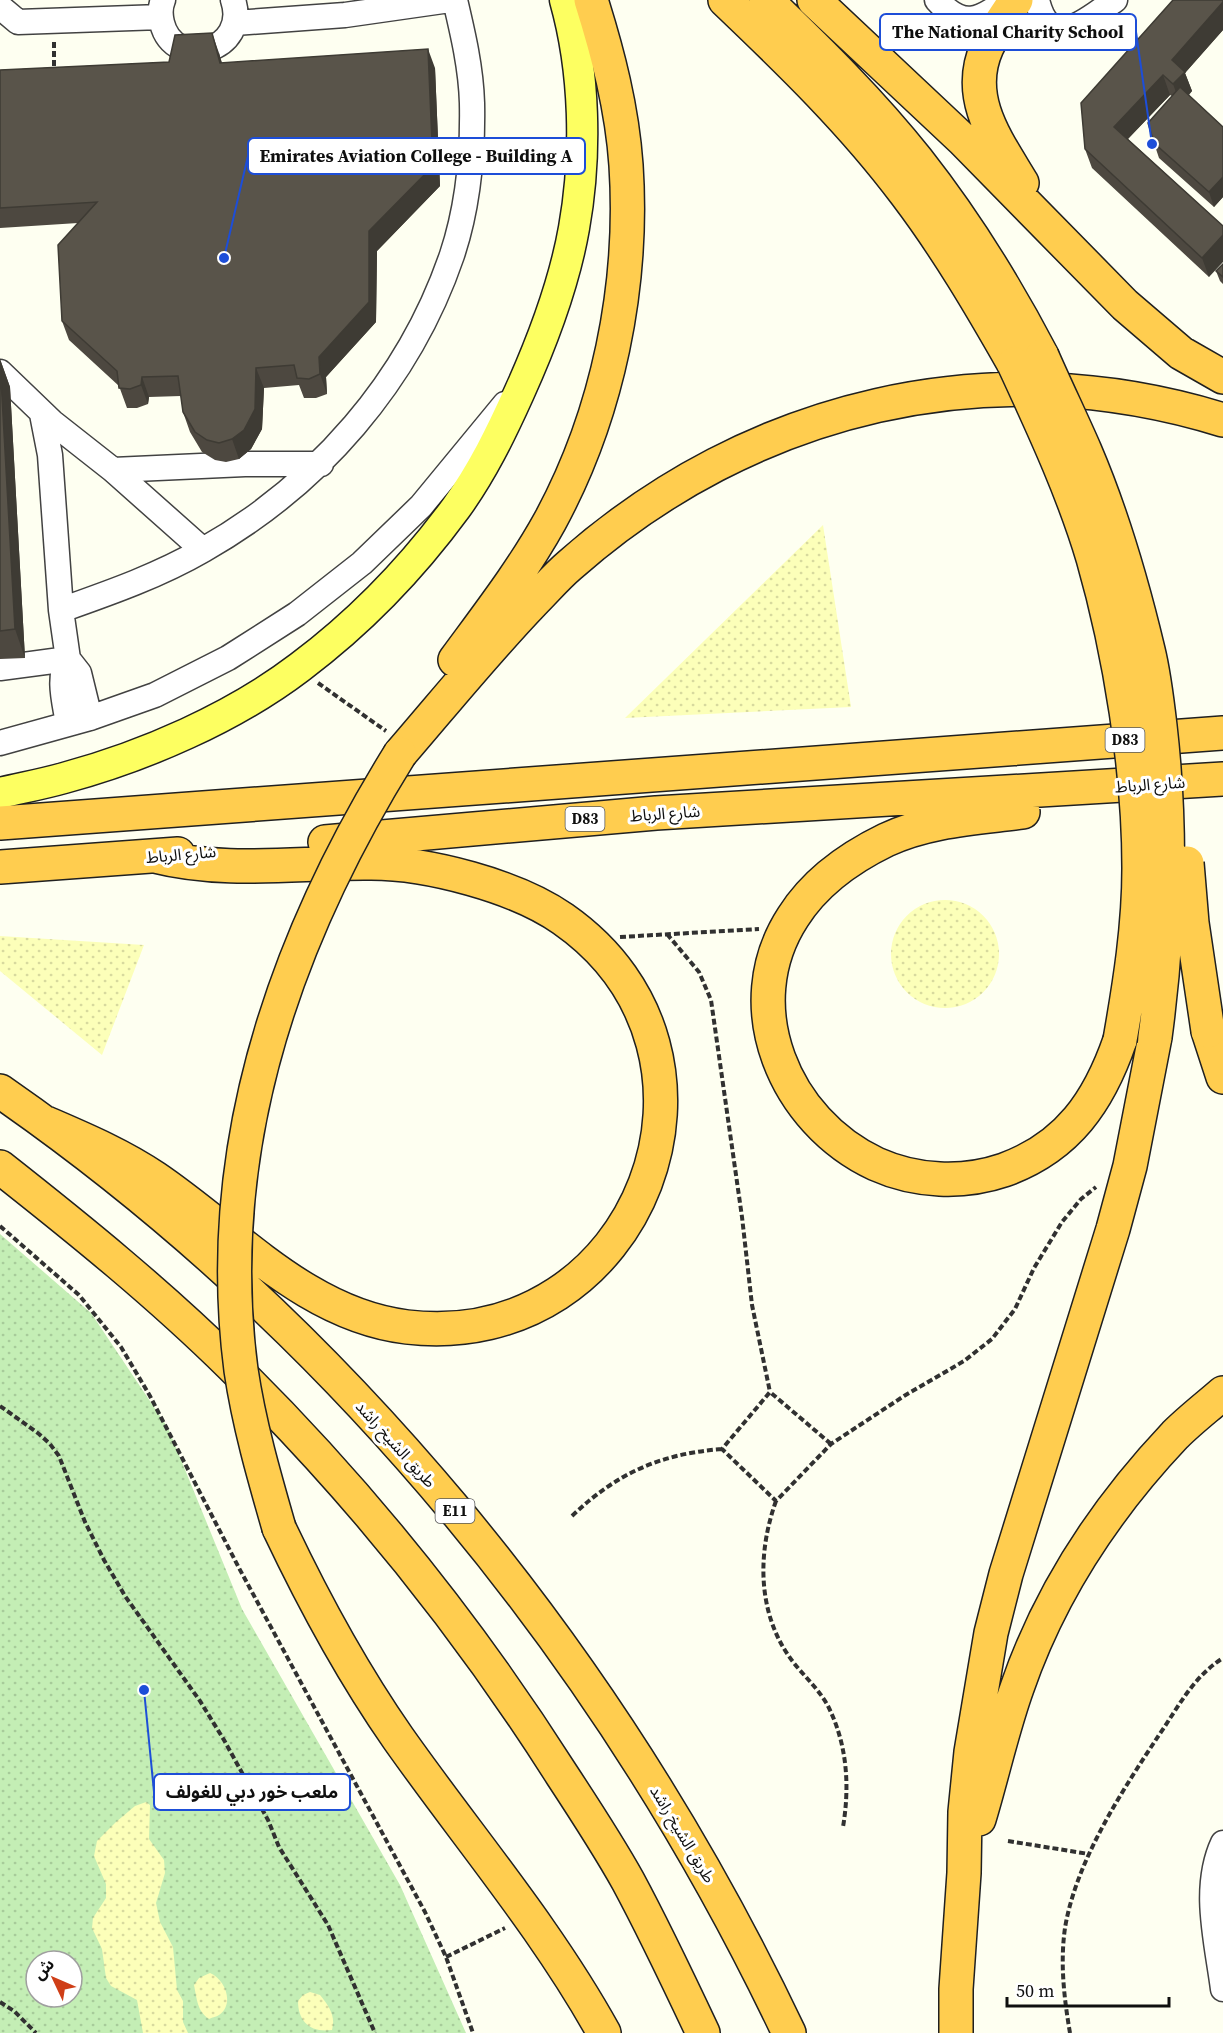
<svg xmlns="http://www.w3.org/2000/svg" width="1223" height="2033" font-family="'Source Serif 4','Noto Sans Arabic',serif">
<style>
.green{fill:url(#green-dots);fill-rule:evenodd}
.sand{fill:url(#sand-dots)}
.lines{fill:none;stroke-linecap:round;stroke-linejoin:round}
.minor-casing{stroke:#424242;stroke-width:27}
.major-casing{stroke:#202020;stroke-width:33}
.highway-casing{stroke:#202020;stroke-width:36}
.path{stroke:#313131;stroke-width:4;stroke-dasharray:6 3;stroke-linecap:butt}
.minor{stroke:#fff;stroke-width:24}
.major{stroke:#fdff61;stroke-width:30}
.highway{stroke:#ffcd4f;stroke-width:33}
.highway-bridge-casing{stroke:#202020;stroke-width:36;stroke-linecap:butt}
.highway-bridge{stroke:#ffcd4f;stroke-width:33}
.wall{fill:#4d4840}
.shaded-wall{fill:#3e3b34}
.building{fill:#59544a;stroke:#3e3b34;stroke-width:1.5}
.labels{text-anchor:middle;stroke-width:6;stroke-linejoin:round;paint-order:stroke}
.shield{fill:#fff;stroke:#575757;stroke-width:1.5}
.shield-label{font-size:15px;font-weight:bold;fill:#0f0f0f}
.street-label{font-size:16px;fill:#0f0f0f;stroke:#fff}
.leader{fill:none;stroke:#1d4ed8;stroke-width:2}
.callout-dot{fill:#1d4ed8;stroke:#fff;stroke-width:2}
.callout{fill:#fff;stroke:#1d4ed8;stroke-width:2}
.callout-label{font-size:18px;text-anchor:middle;font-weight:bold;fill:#0f0f0f}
</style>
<defs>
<pattern id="green-dots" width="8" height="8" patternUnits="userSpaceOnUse" patternTransform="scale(1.5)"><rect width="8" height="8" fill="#c4eeb5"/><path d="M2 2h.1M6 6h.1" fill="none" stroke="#a7cb9a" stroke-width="1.8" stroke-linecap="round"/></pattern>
<pattern id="sand-dots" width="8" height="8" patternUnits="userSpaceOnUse" patternTransform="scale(1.5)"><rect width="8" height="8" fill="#fcffb9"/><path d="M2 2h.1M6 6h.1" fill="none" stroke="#d7d99e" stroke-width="1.8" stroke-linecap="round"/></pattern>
</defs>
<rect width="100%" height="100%" fill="#fefff1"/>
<!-- green -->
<path class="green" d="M0,1234L91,1313L168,1428L242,1609L400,1885L466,2033H0ZM36,1961H72V1997H36Z"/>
<!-- sand -->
<path class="sand" d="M823,525L851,707L625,718Z
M891 954a54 54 0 1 1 108 0a54 54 0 1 1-108 0Z
M0,936L144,945L102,1055L0,971Z
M146,1802L150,1805L149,1839L164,1860L165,1873L156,1903L160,1922L173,1947L177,1990L183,2001V2022L188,2033H143L137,2000L111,1986L106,1978L102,1949L92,1928L93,1918L106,1898V1884L94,1856L97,1841L116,1822L135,1806Z
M210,1973C225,1979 235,2004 219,2015C216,2017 213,2017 209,2019C197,2011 197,1999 194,1985L199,1978Z
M310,1992L320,1995C329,2006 336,2016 332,2030C310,2033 298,2021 298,2001L303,1995Z"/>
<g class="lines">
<!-- minor casing -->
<g class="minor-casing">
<path id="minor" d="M163,0C160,7 160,15 162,23C174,72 250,51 233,0
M937,0C963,29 979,21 1007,0
M1037,0C1050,55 1088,19 1115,0
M0,7L18,22L161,17
M235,23L345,15L450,0
M0,372L52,422L113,470L203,550
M42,414L50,455L61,610L68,659L79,673L90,718
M113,470L245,464H321
M61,610C109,593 158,576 203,550C318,485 409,381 452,255C468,207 473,153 472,103C471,68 463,34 455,0
M0,668L68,659
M68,724C65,703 57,679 68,659
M0,743L90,718L155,695L228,658L297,614L362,563L421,506L505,404
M1223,1843C1202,1888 1217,1942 1223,1989"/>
</g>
<!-- major casing -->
<g class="major-casing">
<path id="major" d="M0,793C21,788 43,784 64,778C145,756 233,718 300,667C360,622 412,568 456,508C482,472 501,433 519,393C543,340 564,285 574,228C587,155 585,71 565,0"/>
</g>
<!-- highway casing -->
<g class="highway-casing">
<path id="highway" d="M725,0C789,61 853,123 906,194C947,248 981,306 1014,364
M766,0C819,51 871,102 917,160C965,221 1006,287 1042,356
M814,0L963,140L1125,305L1181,353L1223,377
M1016,0C1006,15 995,30 987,47C964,98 997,141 1022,183
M455,660C488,615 523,570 550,521C608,414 634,286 626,165C622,108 608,54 591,0
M400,754C444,703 486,651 533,602C545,590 557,576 570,565C751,405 991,348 1223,420
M1023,812C977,818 929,820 886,840C849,858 815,882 793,917C735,1006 785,1122 876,1164C916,1182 963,1184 1004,1170C1068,1147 1099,1101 1120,1040
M0,823L1223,733
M325,842L656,813L1223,779
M0,867L178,854
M1208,1031L1223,1077
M0,1091C340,1327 612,1660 789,2033
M46,1123C83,1139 121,1155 155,1178C235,1232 306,1315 407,1327C641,1354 756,1054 563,919C516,886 428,863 371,863C299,862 226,874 155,856
M0,1167C80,1230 159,1294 232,1366C357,1489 468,1627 562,1775C585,1810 608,1845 628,1881C655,1931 679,1982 703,2033
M279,1528C314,1602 352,1672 398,1738C467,1836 546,1928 604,2033
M979,1819C992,1776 1002,1730 1017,1688C1050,1592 1106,1508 1175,1435C1190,1420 1207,1407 1223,1393
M956,2033V1989L964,1873L965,1812L971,1752L991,1633L1006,1574L1113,1229L1130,1166L1155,1037"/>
</g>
<!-- path -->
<path class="path" d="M54,42V71
M318,683L386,731
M667,934L699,972L711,1000L742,1217L752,1305L770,1392
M620,937L759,929
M0,1226L79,1295L121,1347L150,1396L239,1568L425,1912L446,1957L473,2033
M0,1406L39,1434L50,1444L59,1456L85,1522L104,1560L125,1596L200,1701L224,1740L268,1820L279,1847L328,1925L375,2033
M831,1444L770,1392L722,1449L776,1501L831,1444L904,1396L964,1361L992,1339L1015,1309L1034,1268L1062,1222L1081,1199L1096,1187
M776,1501C758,1551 757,1609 788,1655C800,1673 817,1686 828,1706C847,1744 850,1785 843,1827
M572,1516C617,1473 660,1454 722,1449
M1008,1841L1089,1854
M446,1957L505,1928
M0,2002L14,2011L36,2033
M1070,2033C1064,1998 1060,1963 1065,1928C1076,1861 1122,1791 1159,1735C1179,1706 1193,1677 1223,1658"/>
<!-- minor -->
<use href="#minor" class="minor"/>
<!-- major -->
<use href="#major" class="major"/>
<!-- highway -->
<use href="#highway" class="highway"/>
<!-- highway-bridge casing -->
<g class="highway-bridge-casing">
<path id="highway-bridge" d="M1042,356C1056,388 1071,419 1085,451C1112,514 1132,583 1148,650C1154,674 1157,700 1160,726C1172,830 1169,934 1155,1037
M1014,364C1043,427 1073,491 1093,558C1120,652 1139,770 1139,868C1139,926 1130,983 1120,1040
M1187,863L1192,923L1208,1031
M279,1528C264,1476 249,1424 241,1370C212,1149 285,939 400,754"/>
</g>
<!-- highway-bridge -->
<use href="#highway-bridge" class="highway-bridge"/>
</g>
<!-- wall -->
<path class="wall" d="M1223,0V30L1185,73L1192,91L1189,95L1223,127V197L1214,207L1159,158L1154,143L1172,96L1170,95L1128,139L1223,226L1209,277L1092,168L1085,149Z
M219,53L222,63L435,68L440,186L377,251L376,322L326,377L327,394L316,398H304L299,385L264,388L262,429L251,449L239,459L226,462L215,460L202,452L190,432L183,412L181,396L149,397L148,404L137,408H127L119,386L69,340L62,321L78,223L0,228V70L169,62Z
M1223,264V284L1220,281L1216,271Z
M0,359L10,387L25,658L0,659Z"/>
<!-- shaded-wall -->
<path class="shaded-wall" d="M1223,2V30L1185,73L1192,91L1180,103L1173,84L1172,60Z
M212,33L219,53L227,82L220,63Z
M428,49L435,68L440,186L377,251L376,322L326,377L327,394L320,374L319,357L369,231Z
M1163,75L1170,95L1121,146L1114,127Z
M1223,177V197L1214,207L1209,192Z
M1223,235V262L1209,277L1202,258Z
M0,359L10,387L25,658L15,629Z
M256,368L264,388L262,429L251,449L239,459L232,439Z
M142,377L149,397L148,404L141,385Z"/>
<!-- building -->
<path class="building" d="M1173,0H1223V2L1172,60L1185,72L1173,84L1163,75L1114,127L1223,226V235L1202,258L1085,149L1081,103Z
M212,33L220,63L428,49L433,166L369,231V302L319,357L320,374L309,379L297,378L294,365L256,368L255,409L244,430L232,439L219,443L207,440L195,432L183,412L178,376L142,377L141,385L130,389L119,388L117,371L62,321L58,245L97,202L0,208V70L169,62L175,35Z
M1180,87L1223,127V177L1209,192L1154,143L1148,123Z
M1223,264V277L1216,271Z
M0,361L15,629L0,631Z"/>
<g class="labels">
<!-- shield labels -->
<g class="shield">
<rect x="1105.5" y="728" width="39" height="24" rx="4.5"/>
<rect x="565.5" y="807" width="39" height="24" rx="4.5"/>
<rect x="435.5" y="1499" width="39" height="24" rx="4.5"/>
</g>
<g class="shield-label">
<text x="1125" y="745">D83</text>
<text x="585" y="824">D83</text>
<text x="455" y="1516">E11</text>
</g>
<!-- street labels -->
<g class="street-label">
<text transform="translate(1150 784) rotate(-4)" y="6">شارع الرباط</text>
<text transform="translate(665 813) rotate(-4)" y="6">شارع الرباط</text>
<text transform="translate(181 854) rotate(-5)" y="6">شارع الرباط</text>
<text transform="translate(396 1444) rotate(48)" y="6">طريق الشيخ راشد</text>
<text transform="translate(683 1834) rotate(59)" y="6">طريق الشيخ راشد</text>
</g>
</g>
<!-- callouts -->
<path class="leader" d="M1152 144L1136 32M224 258L248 156M144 1690L154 1792"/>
<g class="callout-dot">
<circle cx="1152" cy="144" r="6"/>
<circle cx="224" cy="258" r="6"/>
<circle cx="144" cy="1690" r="6"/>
</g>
<g class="callout">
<rect x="880" y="14" width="256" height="36" rx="6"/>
<rect x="248" y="138" width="337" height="36" rx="6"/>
<rect x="154" y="1774" width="196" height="36" rx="6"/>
</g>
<g class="callout-label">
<text x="1008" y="38">The National Charity School</text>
<text x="416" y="162">Emirates Aviation College - Building A</text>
<text x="252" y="1798">ملعب خور دبي للغولف</text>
</g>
<!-- north arrow -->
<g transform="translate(54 1979) rotate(314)"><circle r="28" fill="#ffffff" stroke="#9f9f9f" stroke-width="1.5"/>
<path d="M0-4.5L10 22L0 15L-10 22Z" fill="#cf3e17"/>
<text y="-9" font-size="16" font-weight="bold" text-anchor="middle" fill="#0f0f0f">ش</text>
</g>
<!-- scale -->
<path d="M1007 1997v9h162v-9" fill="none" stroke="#0f0f0f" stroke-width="3"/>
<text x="1016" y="1997" font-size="18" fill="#0f0f0f" stroke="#ffffff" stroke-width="4.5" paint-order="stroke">50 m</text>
</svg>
